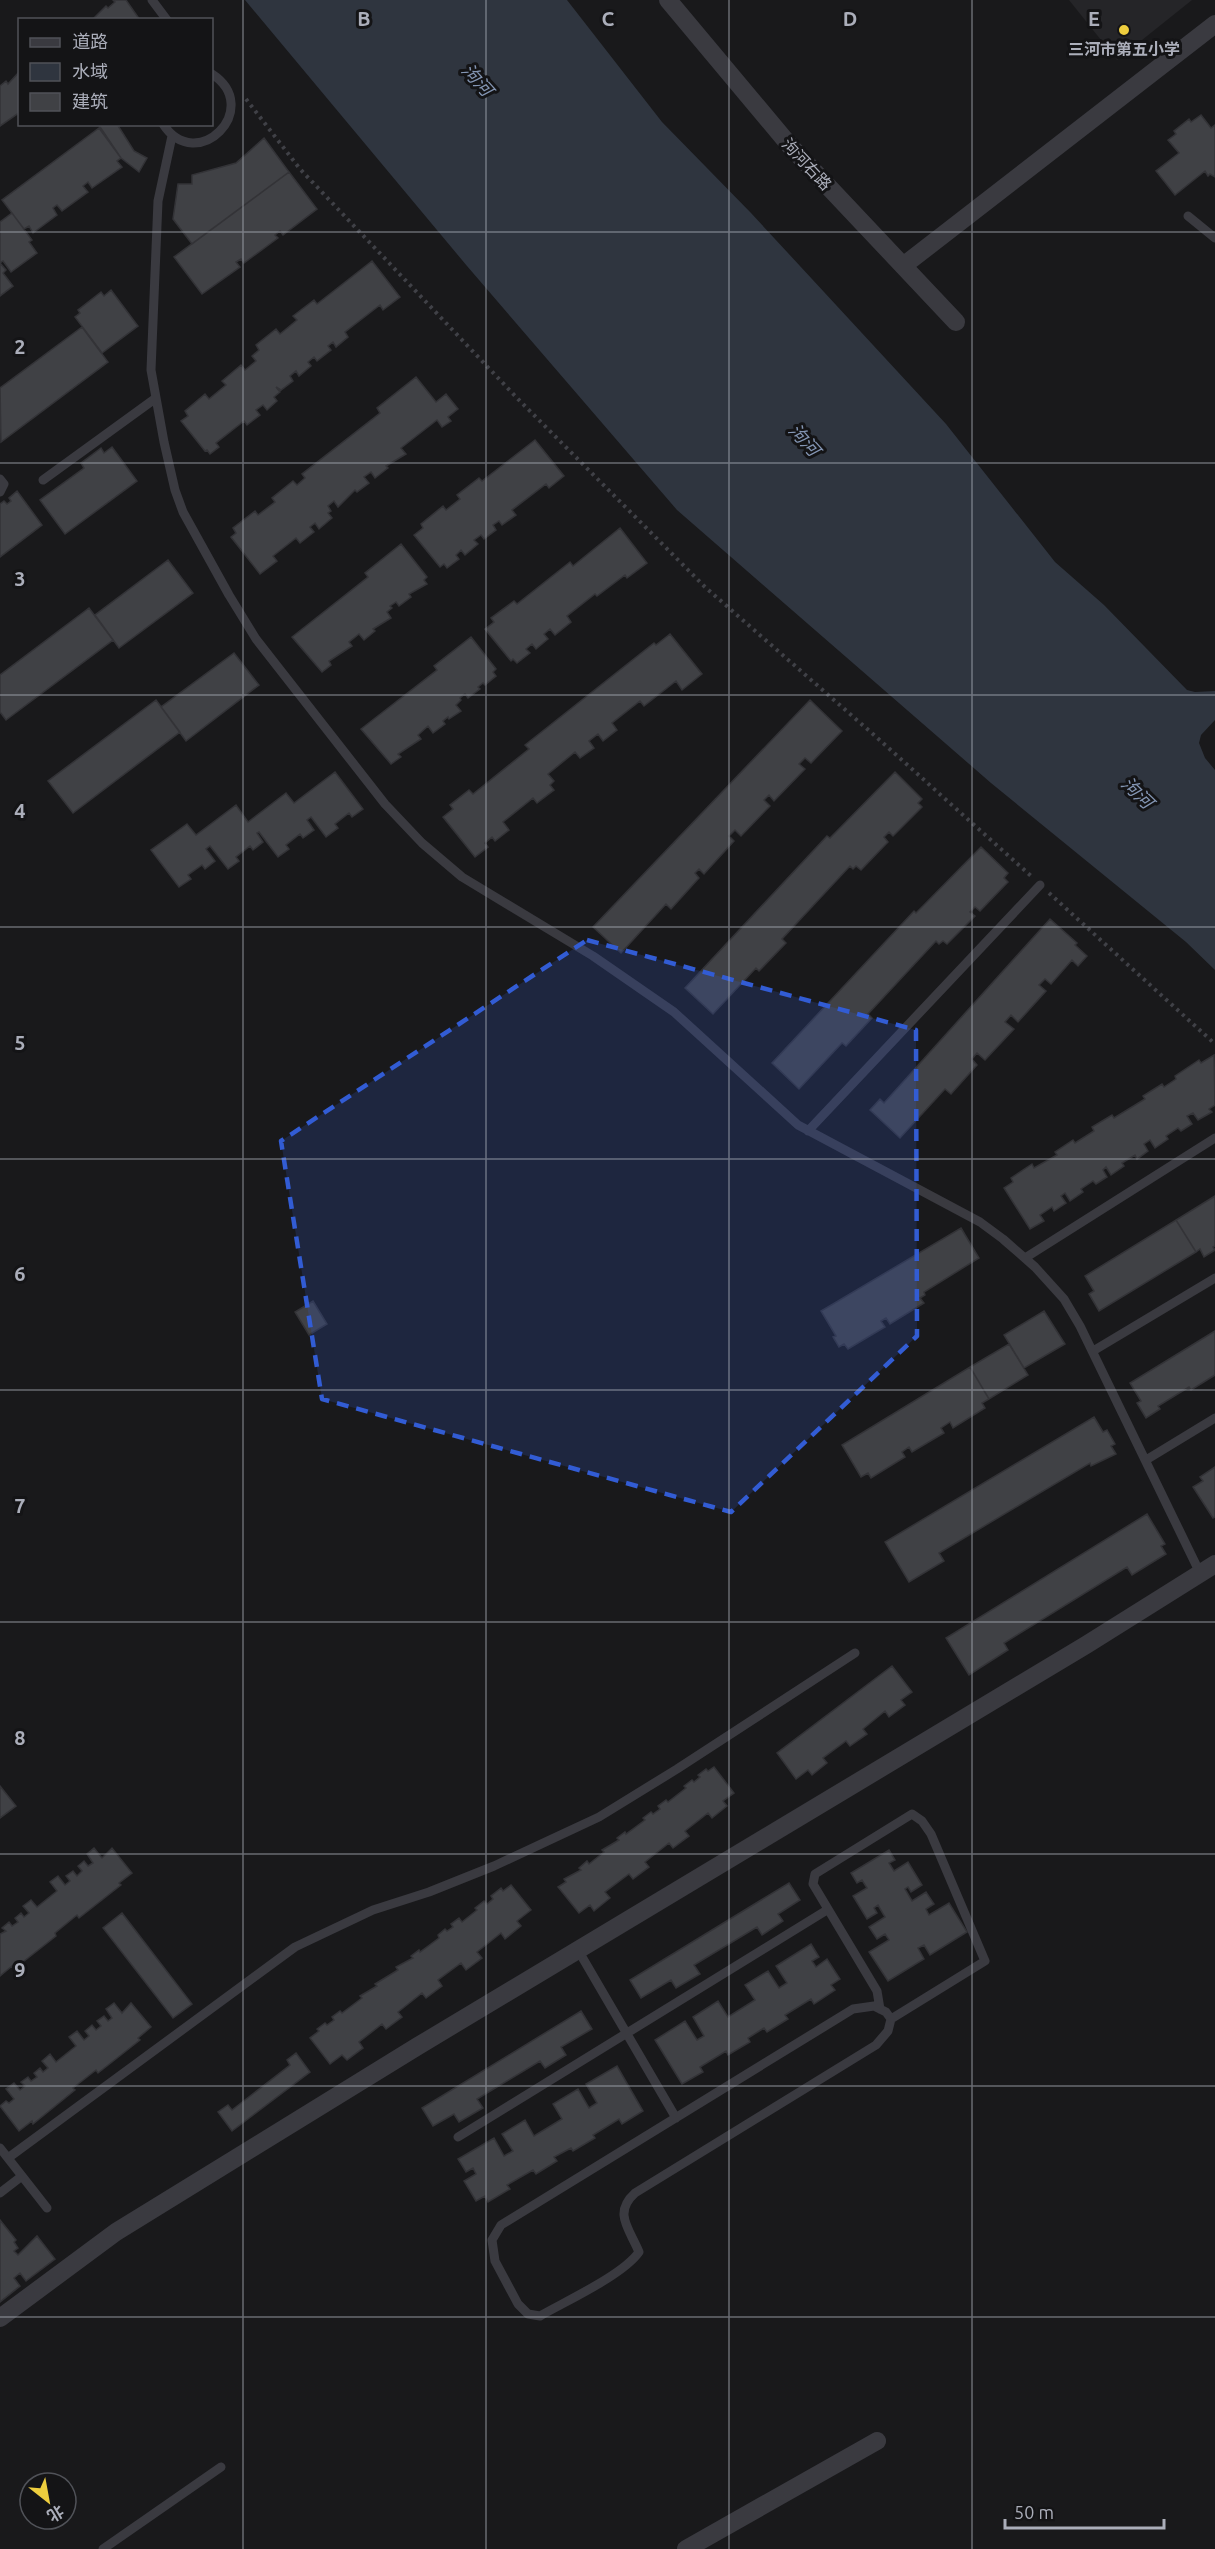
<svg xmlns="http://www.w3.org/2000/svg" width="1215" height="2549" font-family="Ubuntu,'Noto Sans SC',sans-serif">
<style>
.built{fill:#252528}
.water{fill:#2f353f}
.building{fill:#404145;stroke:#333337;stroke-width:1.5}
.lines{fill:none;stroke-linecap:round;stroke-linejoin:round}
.path{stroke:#404147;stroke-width:4;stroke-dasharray:3 4.5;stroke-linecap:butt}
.lane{stroke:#3a3a40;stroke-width:9}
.street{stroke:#3a3a40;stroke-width:18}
.marked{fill:#325cd4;fill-opacity:0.2;stroke:#325cd4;stroke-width:4.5;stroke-dasharray:12 8;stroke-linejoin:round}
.grid{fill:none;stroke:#abaeba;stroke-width:1.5;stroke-opacity:0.55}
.poi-dot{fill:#edcd3e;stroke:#141416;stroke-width:2}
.labels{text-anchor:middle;stroke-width:6;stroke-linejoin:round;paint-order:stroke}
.poi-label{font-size:16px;font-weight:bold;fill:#abaeba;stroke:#141416}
.street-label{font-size:16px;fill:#abaeba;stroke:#141416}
.water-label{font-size:18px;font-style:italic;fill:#8496b4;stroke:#141416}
.grid-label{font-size:20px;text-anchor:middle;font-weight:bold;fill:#abaeba;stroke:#141416;stroke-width:6;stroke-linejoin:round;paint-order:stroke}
</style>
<rect width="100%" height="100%" fill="#19191b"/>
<!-- built -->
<path class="built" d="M1069,0H1192L1117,60Z"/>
<!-- water -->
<path class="water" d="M245,0H567L662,122L751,213L946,424L1055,562L1104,605L1187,690L1195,692L1215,691V720L1201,735L1199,743L1205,758L1215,770V970L1186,942L991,783L677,510L467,266Z"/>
<!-- building -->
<path class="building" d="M113,0H126L140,20H92L106,6L108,8L115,2Z
M20,71V112L0,126V86L6,81L8,84Z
M1201,115L1211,128L1215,125V177L1210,174L1208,176L1205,171L1175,195L1156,171L1179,153L1168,140L1176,134L1174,131L1189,119L1191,122Z
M98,124H117L134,151L147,158L139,172L121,158Z
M99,128L121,158L117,161L122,167L92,188L88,182L83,186L88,192L62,211L57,205L53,208L57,215L33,233L29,226L24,229L2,200Z
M264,138L289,172L192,244L173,219L178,184H192V175L236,163Z
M289,172L317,209L283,235L280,231L275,235L278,238L244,263L241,259L236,262L240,267L202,294L174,257Z
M12,213L32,240L29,242L37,253L11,272L3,261L0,263L6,270L3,273L13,286L0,296V222Z
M372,261L400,297L383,310L380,305L345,332L348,337L336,347L333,342L328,346L331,350L317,361L314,357L308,362L311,366L299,376L296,371L290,376L293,381L281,390L276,387L280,392L274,397L277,401L267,410L263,405L256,410L260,415L247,425L244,421L216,443L219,447L210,454L207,450L205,451L181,421L188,416L185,411L205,394L209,399L226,385L222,381L241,365L245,370L256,361L252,356L259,350L256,345L276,329L280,334L297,320L293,316L314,300L317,304Z
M111,290L138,326L102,353L75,317L80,313L78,310L101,292L104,296Z
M82,327L108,362L1,442L0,388Z
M416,377L436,402L446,394L458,409L448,417L451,421L442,427L437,420L401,448L406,454L386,466L388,468L375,478L371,472L364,477L369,483L357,492L355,490L338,507L334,501L328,506L331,511L328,513L332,518L319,529L315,523L310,527L314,532L300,543L296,538L273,556L277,561L260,574L231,537L236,533L233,528L255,511L258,515L275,502L272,498L293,481L297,485L305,478L302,474L380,413L377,408Z
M535,440L564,476L549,488L546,484L512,510L516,515L502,525L499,521L493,525L496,530L484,539L481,535L474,540L478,544L465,555L461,550L456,555L459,559L447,568L444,564L440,567L414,535L423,528L421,524L443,506L446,510L460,499L457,495L479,478L482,481Z
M112,447L137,481L65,534L40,500L84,468L81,463L101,448L104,453Z
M17,491L42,525L0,557V504L4,501L7,504L11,501L9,498Z
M620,528L647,563L627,578L625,575L597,596L595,594L567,616L571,622L555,635L550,629L544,634L548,639L536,649L532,644L526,649L530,653L517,663L513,659L511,661L485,629L494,622L491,618L514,601L517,604L570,562L573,566Z
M401,544L427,577L424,580L427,584L409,594L411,597L399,606L396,602L390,606L392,608L387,612L391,618L373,629L375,631L364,640L359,634L349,642L352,646L329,661L331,665L322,672L292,637L368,577L365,573Z
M168,560L193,593L119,648L95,615Z
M89,608L113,640L6,720L0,712V675Z
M670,634L702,674L682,690L676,681L644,706L640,701L612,723L617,730L603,741L598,734L589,741L594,748L580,758L575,752L548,774L554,781L550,785L554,790L537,803L533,798L503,822L509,830L495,841L492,837L485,843L488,847L475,857L443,817L453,809L450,805L469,790L473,794L529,749L525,745L654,643L656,645Z
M471,637L496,669L493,672L496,676L485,685L483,683L478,687L480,689L468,698L465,694L460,698L461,700L456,705L461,711L449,719L448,717L443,721L445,724L433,733L428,726L418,735L421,739L398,754L401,757L391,764L361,729L437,670L434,666Z
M234,653L259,685L186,741L161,707Z
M156,700L180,732L73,813L48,781Z
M810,700L842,731L811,763L805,758L799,764L805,769L774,801L769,795L764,800L770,806L741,836L735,830L729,836L734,841L704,874L699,869L695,873L699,878L671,909L666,904L621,953L593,927Z
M335,772L363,809L352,817L349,813L335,824L338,828L326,837L311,817L307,820L314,830L303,838L300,834L286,845L289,849L278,857L259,832L257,833L263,842L253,850L250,846L236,857L239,861L228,869L210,846L206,849L215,861L205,869L202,865L188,875L191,879L179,887L151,850L187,824L196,835L236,805L248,822L286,793L294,803Z
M895,772L922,799L918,803L922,807L893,836L889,832L884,837L888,842L861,870L856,866L853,869L850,866L782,939L786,943L759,971L756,968L713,1014L685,988L827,836L830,838Z
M981,847L1008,873L1004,878L1008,882L980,911L975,907L970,912L975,916L947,944L943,941L939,944L936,941L868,1014L872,1018L846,1046L842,1043L799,1089L772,1063L914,911L916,913Z
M1050,919L1077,943L1075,945L1087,956L1078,966L1072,960L1051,984L1045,979L1039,985L1046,991L1018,1022L1011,1015L1005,1022L1014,1029L985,1060L977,1053L972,1059L977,1065L951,1094L945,1089L900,1138L870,1110L880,1099L884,1103Z
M1214,1055L1215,1105L1209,1109L1212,1112L1198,1120L1193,1113L1187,1116L1192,1124L1181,1131L1178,1128L1166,1136L1168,1139L1155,1148L1150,1140L1144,1144L1148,1151L1137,1159L1135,1155L1122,1163L1124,1166L1111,1175L1106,1167L1103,1170L1107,1177L1096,1184L1093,1181L1081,1189L1083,1192L1070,1201L1065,1193L1061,1196L1066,1203L1054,1211L1052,1207L1040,1215L1044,1221L1030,1229L1004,1188L1013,1182L1011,1178L1032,1164L1034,1168L1057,1155L1055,1152L1073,1140L1075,1143L1094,1131L1092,1127L1112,1115L1114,1118L1145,1099L1143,1096L1162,1084L1164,1087L1176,1079L1175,1076L1199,1060L1201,1063Z
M1215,1196V1246L1213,1247L1215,1250L1204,1257L1200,1249L1196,1252L1176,1220Z
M1176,1220L1196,1252L1099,1311L1089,1294L1094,1291L1085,1276Z
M961,1228L979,1258L924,1292L925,1295L920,1298L924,1303L890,1324L886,1318L881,1321L885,1327L848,1349L844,1344L839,1347L833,1337L836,1336L821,1311Z
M313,1301L327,1324L309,1335L295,1312Z
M1044,1311L1065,1344L1024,1368L1004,1335Z
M1215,1331V1375L1191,1390L1189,1387L1158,1406L1160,1409L1146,1418L1137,1403L1141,1401L1130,1383Z
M1009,1344L1028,1375L989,1399L970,1367Z
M970,1367L989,1399L982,1403L985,1408L953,1428L950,1422L941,1428L944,1433L912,1452L909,1447L902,1452L905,1457L871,1478L868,1473L861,1477L842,1445Z
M1094,1417L1103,1432L1107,1430L1115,1444L1111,1446L1116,1454L1091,1466L1090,1463L939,1553L944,1561L909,1582L885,1542Z
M1215,1467V1517L1213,1518L1193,1487L1203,1481L1200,1477Z
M1147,1514L1165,1544L1161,1546L1166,1554L1132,1575L1127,1567L1004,1643L1008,1650L969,1675L946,1638Z
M892,1666L912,1692L901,1700L905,1705L889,1717L885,1711L863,1729L867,1734L850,1746L846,1741L823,1758L827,1763L812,1775L808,1770L796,1779L777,1753Z
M714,1767L734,1793L723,1801L727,1806L712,1818L708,1813L685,1831L689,1836L673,1848L669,1843L645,1862L649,1867L633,1879L629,1874L605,1892L610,1898L594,1911L590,1905L579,1913L558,1887L566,1882L564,1879L581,1870L579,1868L587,1861L589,1864L604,1852L602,1850L619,1840L617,1838L625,1832L626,1834L645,1820L643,1818L651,1812L653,1814L660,1809L658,1806L666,1800L668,1802L686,1788L684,1786L692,1780L694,1782L700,1777L698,1775L706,1769L708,1771Z
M0,1786L16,1806L0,1818Z
M94,1848L102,1858L112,1848L132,1873L119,1883L121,1885L79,1918L77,1915L55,1933L56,1936L14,1969L12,1966L0,1976V1934L6,1931L2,1928L9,1922L12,1926L18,1922L15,1918L21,1913L24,1917L29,1913L23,1906L31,1900L37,1907L57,1891L50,1882L58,1876L65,1885L70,1881L66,1876L73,1871L77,1876L82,1871L78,1866L84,1861L88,1866L93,1863L87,1854Z
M889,1850L895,1860L889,1863L894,1871L908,1862L922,1885L911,1892L908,1887L905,1889L912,1901L926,1892L934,1904L926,1909L929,1915L949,1903L967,1932L930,1955L924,1945L918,1948L924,1959L888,1981L869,1952L889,1940L885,1934L877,1939L869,1927L885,1917L878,1905L874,1908L877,1913L867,1919L853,1896L867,1888L862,1880L857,1883L851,1873Z
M789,1883L800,1900L778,1914L783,1921L762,1935L757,1927L694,1965L700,1974L676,1988L671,1980L641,1998L630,1980Z
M511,1885L531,1910L517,1921L521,1926L505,1939L501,1933L477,1952L482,1958L466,1970L461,1963L438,1980L442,1986L426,1998L422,1993L398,2012L402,2017L386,2029L382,2024L359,2042L363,2048L347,2060L342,2055L330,2064L310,2038L319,2031L317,2029L325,2023L327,2025L334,2020L332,2017L340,2011L342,2013L362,1998L360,1996L377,1986L375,1984L398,1970L396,1967L413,1958L411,1956L419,1950L420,1952L439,1938L438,1935L445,1929L447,1931L453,1927L451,1924L459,1918L462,1922L477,1910L475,1908L484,1901L487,1904L493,1899L491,1896L501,1888L503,1891Z
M122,1913L192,2004L173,2018L103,1928Z
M811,1944L819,1957L812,1961L816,1967L827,1959L840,1979L831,1985L835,1990L814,2004L811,1999L785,2015L788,2019L767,2032L764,2028L748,2038L750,2042L728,2055L726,2051L700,2067L703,2072L682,2084L655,2040L685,2021L697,2040L704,2036L693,2017L718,2001L728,2017L755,2000L745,1985L768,1971L779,1988L787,1983L776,1966Z
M114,2003L122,2013L131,2003L151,2027L138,2038L140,2040L98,2073L96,2070L73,2088L75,2090L33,2124L32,2121L19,2131L0,2106L6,2101L9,2103L14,2099L6,2089L14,2083L20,2090L25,2086L21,2082L28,2077L31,2081L37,2077L34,2073L40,2068L43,2072L48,2068L42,2061L50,2054L56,2062L76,2046L69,2037L77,2031L84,2040L89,2036L85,2031L92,2025L96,2030L101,2026L97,2021L104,2016L108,2021L112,2018L106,2009Z
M581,2011L592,2029L561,2047L566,2055L545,2068L540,2061L477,2099L483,2108L459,2122L454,2114L433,2126L422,2108Z
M296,2053L310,2072L232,2131L218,2112L228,2105L232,2110L290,2065L287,2060Z
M617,2066L643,2111L622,2124L619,2119L593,2135L595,2138L573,2151L571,2148L554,2157L557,2161L536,2174L533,2170L507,2185L510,2189L488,2202L485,2196L476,2201L464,2181L476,2174L473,2168L466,2172L458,2159L494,2138L504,2156L513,2151L502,2134L525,2120L534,2136L562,2119L553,2104L578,2089L589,2108L597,2103L586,2084Z
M0,2220L16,2240L14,2242L18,2248L14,2251L18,2255L37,2236L55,2259L26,2281L20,2273L14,2278L20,2286L0,2302Z"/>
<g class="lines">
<!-- path -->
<path class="path" d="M246,99L300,169L518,399L705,587L874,735L1031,876
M1049,893L1215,1044"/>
<!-- lane -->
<path class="lane" d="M152,0L167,20
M163,124C197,176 264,108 212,74
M172,136L158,201L151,370L164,442L175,490L183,512L229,595L256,639L385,804L422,843L462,877L593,956L674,1012L798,1125L980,1222L1003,1239L1035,1267L1064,1299L1080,1326L1200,1573
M1188,216L1215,238
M0,479L4,484L0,492
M43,480L156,398
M808,1131L1040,885
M1025,1258L1215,1138
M1093,1351L1215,1278
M1146,1460L1215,1418
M578,1950L676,2118
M874,2006L886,2012L891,2019L888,2031L876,2045L635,2193C613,2213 629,2228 639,2252C623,2275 566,2301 540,2316L528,2314L518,2304L495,2261L492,2240L501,2225L853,2009Z
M880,2009L877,1991L813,1884L815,1874L912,1814L922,1821L931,1834L985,1961L891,2019
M458,2137L827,1910
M0,2148L47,2208
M8,2158L295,1947L373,1910L429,1892L494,1866L599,1817L677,1769L855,1653
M0,2193L22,2176
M103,2549L221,2467"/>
<!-- street -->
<path class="street" d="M668,0L791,147L956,322
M903,266L1215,24
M0,2318L116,2232L418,2046L1086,1645L1215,1564
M686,2549L877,2441"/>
</g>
<!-- marked area -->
<path class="marked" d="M587,940L916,1030L917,1336L731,1512L322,1399L281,1141Z"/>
<!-- grid -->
<path class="grid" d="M243,0V2549M486,0V2549M729,0V2549M972,0V2549M0,232H1215M0,463H1215M0,695H1215M0,927H1215M0,1159H1215M0,1390H1215M0,1622H1215M0,1854H1215M0,2086H1215M0,2317H1215"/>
<!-- markers -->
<circle class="poi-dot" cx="1124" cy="30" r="6"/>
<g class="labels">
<!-- poi labels -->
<g class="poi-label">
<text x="1124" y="55">三河市第五小学</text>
</g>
<!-- street labels -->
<g class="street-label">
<text transform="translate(807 164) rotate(47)" y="6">泃河右路</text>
</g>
<!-- water labels -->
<g class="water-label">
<text transform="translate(477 80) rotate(48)" y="6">泃河</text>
<text transform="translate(804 440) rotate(48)" y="6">泃河</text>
<text transform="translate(1137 793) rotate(44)" y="6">泃河</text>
</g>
</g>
<g class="grid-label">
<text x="364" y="26">B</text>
<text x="608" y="26">C</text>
<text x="850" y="26">D</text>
<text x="1094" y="26">E</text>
<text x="20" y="354">2</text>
<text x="20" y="586">3</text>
<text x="20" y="818">4</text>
<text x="20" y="1050">5</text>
<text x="20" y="1281">6</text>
<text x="20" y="1513">7</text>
<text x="20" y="1745">8</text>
<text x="20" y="1977">9</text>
</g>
<!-- legend -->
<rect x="18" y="18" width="195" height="108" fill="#141416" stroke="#505258" stroke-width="1.5"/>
<rect x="30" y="38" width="30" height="9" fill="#3a3a40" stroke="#505258" stroke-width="1.5"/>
<text x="72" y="48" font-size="18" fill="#abaeba">道路</text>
<rect x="30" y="63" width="30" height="18" fill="#2f353f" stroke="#505258" stroke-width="1.5"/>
<text x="72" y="78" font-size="18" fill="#abaeba">水域</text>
<rect x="30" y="93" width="30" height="18" fill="#404145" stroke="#505258" stroke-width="1.5"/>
<text x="72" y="108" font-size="18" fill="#abaeba">建筑</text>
<!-- north arrow -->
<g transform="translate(48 2501) rotate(149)"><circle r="28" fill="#141416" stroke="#505258" stroke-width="1.5"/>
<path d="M0-4.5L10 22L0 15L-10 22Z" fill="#edcd3e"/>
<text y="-9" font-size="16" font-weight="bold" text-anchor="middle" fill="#abaeba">北</text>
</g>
<!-- scale -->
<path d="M1005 2519v9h159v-9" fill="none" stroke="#abaeba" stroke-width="3"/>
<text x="1014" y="2519" font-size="18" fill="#abaeba" stroke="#141416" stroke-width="4.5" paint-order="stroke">50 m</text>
</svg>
